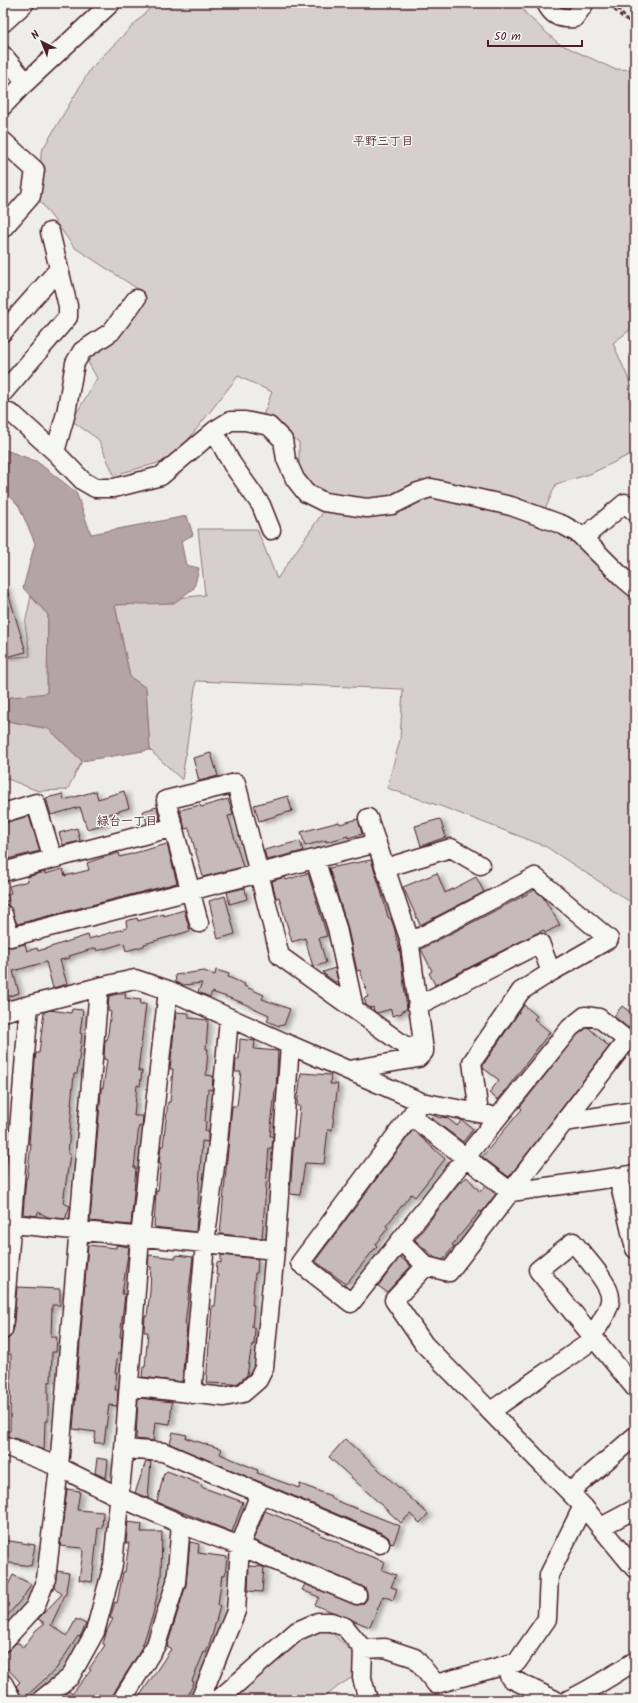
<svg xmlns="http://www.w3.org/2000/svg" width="638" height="1703" font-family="Kalam,'Klee One',sans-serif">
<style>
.green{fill:#d7cfce;stroke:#90777c}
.water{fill:#b4a4a5;stroke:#8a6f74}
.building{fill:#c6babb;stroke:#4a1f2b;filter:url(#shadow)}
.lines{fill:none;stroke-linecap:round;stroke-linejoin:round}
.minor-casing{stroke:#4a1f2b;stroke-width:21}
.path{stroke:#4a1f2b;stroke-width:2;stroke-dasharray:4 3;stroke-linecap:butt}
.minor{stroke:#f6f6f2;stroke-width:18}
.labels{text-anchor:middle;stroke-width:3;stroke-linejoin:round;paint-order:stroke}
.neighbourhood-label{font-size:12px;font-weight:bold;fill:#4a1f2b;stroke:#f6f6f2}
</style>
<defs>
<filter id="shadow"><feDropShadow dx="4.5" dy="2.5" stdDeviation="2" flood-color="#0004"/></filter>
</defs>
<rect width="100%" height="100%" fill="#efedea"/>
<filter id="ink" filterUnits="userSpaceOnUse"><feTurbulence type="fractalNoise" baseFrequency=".025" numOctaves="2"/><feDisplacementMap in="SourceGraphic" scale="8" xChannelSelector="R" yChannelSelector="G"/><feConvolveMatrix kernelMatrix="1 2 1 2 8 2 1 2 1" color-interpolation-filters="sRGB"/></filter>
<g filter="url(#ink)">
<!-- green -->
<path class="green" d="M155,3H519L526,14L558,43L614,69L635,70V326L613,343L635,394V452L590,474L556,484L544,512L635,597V905L545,846L443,807L387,788L400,740L403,689L196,681L182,780L150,750L146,688L130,677L115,605L205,595L198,529H257L277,579L332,499L299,475V442L262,418L272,392L238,376L173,459L114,475L98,439L72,421L97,378L88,362L144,293L74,247L40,201L41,152L91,68Z
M31,596L48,615L47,694L3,698V658L30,656L25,624Z
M3,720L49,729L82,761L67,790L38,791L3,777Z
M326,1627L356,1656V1675L340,1685L321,1700H231L301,1633Z"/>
<!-- water -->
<path class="water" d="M3,449L36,461L76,492L91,534L187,516L193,535L181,541L186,565L199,568L194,588L174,603L115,605L130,677L146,688L150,750L82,761L49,729L3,720V698L47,693L48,615L23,588L35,543L19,506L3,489Z"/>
<!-- building -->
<path class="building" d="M6,586L26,652L6,657L3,648V587Z
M211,753L218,776L199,781L193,758Z
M96,791L98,799L124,791L129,808L103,816L105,824L87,829L80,807L51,815L46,798L63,794L64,800Z
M288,796L292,811L259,821L254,805Z
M228,799L233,815L228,816L243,867L203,877L189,828L185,829L180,810L200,805L201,807Z
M157,807L160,820L147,823L143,811Z
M29,816L40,851L3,860V823Z
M358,819L362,834L348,838V836L326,842V840L305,846L301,832L339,822L340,824Z
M440,819L446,837L421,846L415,826Z
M77,828L80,841L63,845L59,833Z
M300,841L303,851L267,860L264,850Z
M167,844L177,883L17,924L10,907L3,904V901H9L7,894L11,893L9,886L28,881L27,877L45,872V874L63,869L65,876L89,870L87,863L101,858L119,853L120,857Z
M371,860L380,887L388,917L391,919L394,927L400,953L407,1009L402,1011V1013L392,1016L391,1009L377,1013L374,1011L373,1007L370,1008L366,1005L364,998L368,997L360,970L357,971L347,925L329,868Z
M308,873L327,936L319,938L326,963L313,967L305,938L292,942L279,897L276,898L272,881L285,877L286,880Z
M437,873L445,893L476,877L484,892L420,925L403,887Z
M245,888L247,899L230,904L227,892Z
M535,890L543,897L560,925L545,933L544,930L535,934L435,985L429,973L432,971L421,949Z
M225,896L235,934L218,939L209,901Z
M184,910L190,931L144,944V946L126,951L124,943L97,951L96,948L69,956L70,958L60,960L67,984L53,988L46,962L13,971L19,993L3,998V945L12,947L25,944L27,951L37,948L38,951L88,935L89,939L127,928L126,921L137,918L138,921L164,914V916Z
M335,968L338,981L335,982L324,974L323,972Z
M216,970L229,974L228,977L245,984L244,986L264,995L262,999L290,1009L284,1025L279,1026L267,1021L269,1015L238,1001L212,992L210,997L198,992L202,983L183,985L176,982L175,975L204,971L215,975Z
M118,994H126L125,998L141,1000L140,1004H146L138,1071H142L140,1086L137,1085L134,1116H143L142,1127L139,1126L134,1168H136L131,1225L90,1221L101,1092V1088H103L107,1060L104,1059L105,1040H107L111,1012L108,1011L109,996Z
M524,1005L537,1016L534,1019L550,1032L498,1100L489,1093L499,1080L483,1068V1065Z
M622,1006L635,1016V1020L628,1028L614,1016Z
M72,1009L83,1010L80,1033L82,1034L77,1074H74L71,1105H72L68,1154H70L63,1203L70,1206L65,1219L48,1217L38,1212L37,1216L23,1214L26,1178H27L31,1144H29L35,1061L36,1053H39L44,1012L50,1010L71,1013Z
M176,1012L189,1013V1018L208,1020L206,1049H208L206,1075L213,1076L212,1090L208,1089L205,1122H206L205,1131H208V1142L202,1141L196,1232L154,1227L156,1191H158L161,1164H159L161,1146H163L168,1102H170L173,1069H170Z
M588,1027L609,1047L509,1177L482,1157L522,1109L520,1107L577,1035Z
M240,1039L255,1041L254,1049L278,1051L276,1091H275L270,1136H273V1138L272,1148H269L262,1238L220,1234L232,1106H237L241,1072H235L236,1059H239Z
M301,1073L331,1075L330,1084H338L332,1130L328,1129L324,1164L305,1163L300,1195L290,1194L294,1138H297L300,1106H297Z
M433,1115L440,1118L442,1117L447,1118L457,1126L462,1120L463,1121L473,1129L463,1142L431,1118Z
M413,1130L445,1159L415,1197L411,1194L386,1226L388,1228L375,1244L377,1246L346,1284L315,1261Z
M467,1177L480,1192L485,1186L496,1194L482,1212L480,1211L452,1245L454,1246L443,1260L435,1258L415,1240L458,1184Z
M88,1245L116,1248V1245L129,1247L122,1294H125L120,1337H122L121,1353H118L115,1373H117L115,1390H118L117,1406L109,1405L104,1443H94L96,1432L73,1429Z
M149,1255L176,1258V1255L193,1257L185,1325H187L182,1382L142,1377L143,1367H145L148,1332H144L145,1316H147L150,1292L151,1267L148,1266Z
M221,1255L258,1259L257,1273H255L252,1305H254L252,1327L255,1328L254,1345L252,1344L247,1375L238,1383L234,1384L206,1383L212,1306H215L218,1275H216L217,1262L221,1263Z
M400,1257L411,1266L387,1292L378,1286Z
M17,1287L60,1289V1305H52L51,1337H57L56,1352H52L51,1382H48V1421H45L44,1450L28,1444V1442L3,1435V1431H10L11,1354H6V1340L11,1336L13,1331Z
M138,1398L172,1402L170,1424L155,1422L153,1441L136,1439Z
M173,1432L187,1435L186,1438L222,1449L220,1454L258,1470L257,1473L299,1488L300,1484L331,1496L330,1498L400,1526L393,1544L390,1543L389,1538L384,1534L170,1444Z
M345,1439L428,1514L420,1523L410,1514L401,1523L329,1457Z
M97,1458L108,1460L106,1478L95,1473Z
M146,1461L151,1462L148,1498L135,1493Z
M167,1471L202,1485L201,1487L243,1502L232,1532L157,1502L164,1473H165Z
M67,1489L80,1491L77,1510L103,1512L102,1528H98L92,1582L79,1580L83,1552L82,1548L60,1546Z
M265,1511L321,1534L320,1535L341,1544V1545L385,1562L382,1570L396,1575L391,1587L397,1589L393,1600L383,1596L370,1627L315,1605L319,1597L302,1590L305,1584L358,1605L364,1603L367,1599V1593L365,1588L361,1586L253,1540Z
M128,1522L142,1524L141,1532H162L161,1577L153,1614L144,1641L139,1653L113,1694L112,1700H58L69,1691L72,1694L91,1670L89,1669L105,1645L103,1644L107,1630L113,1619L110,1618L115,1602L117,1603L123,1572H125L129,1543H126Z
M3,1540L35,1545L31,1566L3,1562Z
M190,1542L199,1544L198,1553L227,1557L225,1575H222L218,1605L220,1606L212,1636L206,1653L204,1652L192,1681L194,1682L186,1700H137L171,1649L167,1646L186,1585Z
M249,1566L264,1567L262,1592L248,1591Z
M57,1571L69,1573L66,1590L67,1591L51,1625L67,1636L76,1619L86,1624L80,1637L78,1636L56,1669L23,1699L16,1686L20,1682L3,1664V1656L16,1643H19L23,1648L36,1630L45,1623L38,1619L62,1594L54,1587Z
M13,1575L31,1584L24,1596L3,1621V1595Z"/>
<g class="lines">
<!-- minor casing -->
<g class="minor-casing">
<path id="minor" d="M546,3C552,16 560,19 574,18L583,6L582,3
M3,23L25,3
M3,55L26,82
M3,106L21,87L111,3
M3,141L35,170L31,196L3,228
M3,332L59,269
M3,393L68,317V306L50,232
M3,410L15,416L55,452L83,481L95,488H114L161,476L214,431L232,464L261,505L271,530
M214,431L230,421H245L269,426L283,440L286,459L295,479L306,493L324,502L367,508L392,505L418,492L431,488L511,506L563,525L579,534L623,578L635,588
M55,452L66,413L75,363L82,351L111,332L136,299
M583,538L625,503L635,512
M3,813L36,803L53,859
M315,859L337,928L354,1008
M385,868L451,848L480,865
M3,872L174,827
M3,914L10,937L377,843
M199,923L166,800L236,783L280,956L408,1048L423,1043L409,938L368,818
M409,943L535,877L609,939L551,972L521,991L472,1062L479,1113
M417,1006L540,943L551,972
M3,1012L99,987L59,1467L46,1579L35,1607L3,1642
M290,1045L421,1102L489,1115
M349,1070L418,1058L424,1052V1048
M411,1116L511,1192L618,1177L635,1249
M564,1122L635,1111
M618,1177L635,1174
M3,1223L275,1250L290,1045L168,990
M401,1241L426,1266L449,1272L627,1040L599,1018L585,1016L570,1028L466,1157L351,1303L300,1263L421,1102
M3,1330L29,1005
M129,1386L224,1397L243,1393L258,1380L264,1368L275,1250
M192,1394L205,1243L218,1143L229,1018
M491,1411L587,1344C595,1331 607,1316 610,1301C613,1285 582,1254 573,1242L538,1270L635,1388
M3,1445L59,1467L119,1497L181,1524L240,1546L357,1595
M124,1449L163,1452L380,1544
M570,1492L635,1436
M583,1506L635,1569
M601,1527L635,1509
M363,1649L385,1648L415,1658L436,1684L517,1662L547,1619L549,1575L583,1506L424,1344L394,1300L426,1266
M505,1665L510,1678L555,1700
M3,1683L12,1700
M41,1700L70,1677L95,1632L113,1565L124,1449L140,1237L168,990L135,979L99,987
M122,1700L156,1645L176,1582L181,1524
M200,1700L236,1611L240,1546L260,1493
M218,1700L297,1631L318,1622H331L345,1627L363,1649L362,1678L368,1700
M568,1700C592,1689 613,1675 635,1661"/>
</g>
<!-- path -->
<path class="path" d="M613,3L635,29
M609,5L623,18L627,20"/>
<!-- minor -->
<use href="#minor" class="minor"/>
</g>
</g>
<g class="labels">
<!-- neighbourhood labels -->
<g class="neighbourhood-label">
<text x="383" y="145">平野三丁目</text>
<text x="127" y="825">緑台一丁目</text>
</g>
</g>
<!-- margin -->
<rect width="638" height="1703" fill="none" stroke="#f6f6f2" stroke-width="16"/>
<rect x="8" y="8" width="622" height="1687" fill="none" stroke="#4a1f2b" stroke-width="1.5" filter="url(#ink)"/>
<!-- north arrow -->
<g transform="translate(42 42) rotate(317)" stroke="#f6f6f2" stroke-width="3" paint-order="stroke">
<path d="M0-3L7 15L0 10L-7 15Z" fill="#4a1f2b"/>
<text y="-6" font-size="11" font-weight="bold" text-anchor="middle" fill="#4a1f2b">N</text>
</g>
<!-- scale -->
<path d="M488 40v6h94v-6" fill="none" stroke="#4a1f2b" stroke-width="2"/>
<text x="494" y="40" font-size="12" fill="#4a1f2b" stroke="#f6f6f2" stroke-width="3" paint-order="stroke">50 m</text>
</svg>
